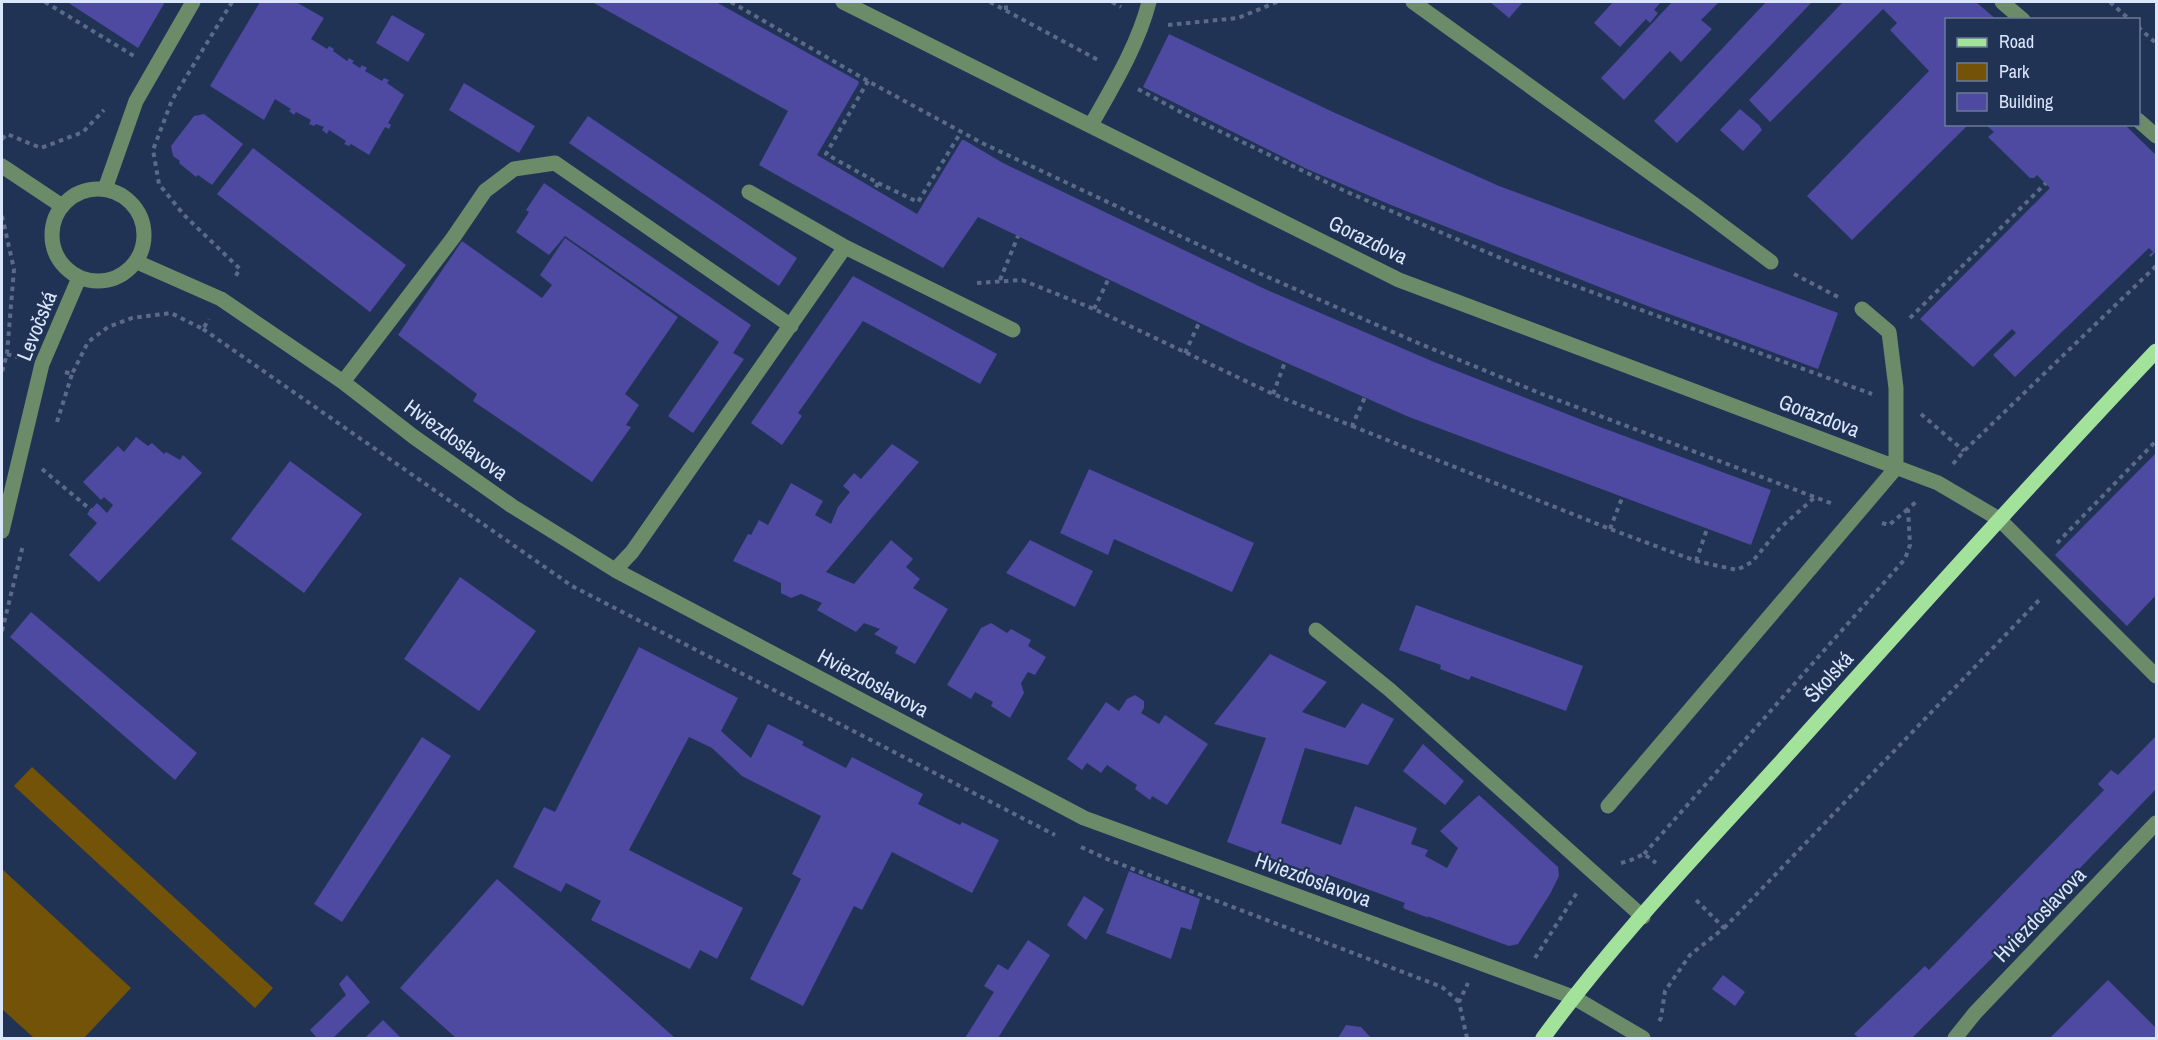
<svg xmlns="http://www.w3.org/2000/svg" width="2158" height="1040" font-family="'Archivo Narrow',sans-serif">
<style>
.green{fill:#735307}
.building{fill:#4e49a1}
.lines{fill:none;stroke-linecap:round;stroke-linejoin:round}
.path{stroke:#5a6b89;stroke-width:4;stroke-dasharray:4.5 4.5;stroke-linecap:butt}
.minor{stroke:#6c8b69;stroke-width:15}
.major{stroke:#a2e29b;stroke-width:15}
.labels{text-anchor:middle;stroke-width:4.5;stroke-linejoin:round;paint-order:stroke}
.street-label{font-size:21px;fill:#dae6fc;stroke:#213355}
</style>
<rect width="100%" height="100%" fill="#213355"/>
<!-- green -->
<path class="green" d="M32,767L273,988L255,1008L14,786Z
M2,869L131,988L84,1038H34L2,1009Z"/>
<!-- building -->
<path class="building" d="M67,2H165L138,48Z
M260,2H296L324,18L311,39L327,49L329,46L334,49L333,51L347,61L349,58L354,61L352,63L360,68L362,65L367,68L365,71L382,81L384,78L389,80L387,83L404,95L388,123L391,125L389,129L385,127L369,155L351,144L349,146L344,144L346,141L329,130L327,134L322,130L324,127L316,124L314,126L309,124L311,120L296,112L294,115L289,111L291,109L275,99L264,120L210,86Z
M592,2H716L858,81L859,83L817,155L917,214L962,140H964L1003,163L1267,290L1434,362L1600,427L1771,490L1751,545L1409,417L1242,343L978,217L943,268L759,165L788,111Z
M1490,2H1523L1509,18Z
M1613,2H1661L1654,10L1658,13L1650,23L1646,19L1620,47L1594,23Z
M1672,2H1719L1701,20L1712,29L1681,62L1670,51L1624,100L1601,78Z
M1766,2H1812L1677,143L1654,121Z
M1843,2H1976L1997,20H1946V124H1969L1852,240L1807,196L1929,71L1890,30L1897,23L1883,9L1770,122L1749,100Z
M392,15L425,34L408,62L376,43Z
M1169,34L1333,112L1499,186L1838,313L1818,369L1645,305L1391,205L1307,169L1143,87Z
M464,83L535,126L519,153L449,110Z
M1740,109L1759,125L1762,130L1743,151L1720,130Z
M204,114L243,144L212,185L198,175L196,177L179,163L180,161L173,156L171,146L194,116Z
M588,116L797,258L779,286L569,143Z
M1985,124H2124L2156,155V251L2151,257L2149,255L2153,252L2149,248L2015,377L1993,355L2016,333L2012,329L1973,367L1920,319L2050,188L2037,175L2034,178H2030L1988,137L1994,132Z
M253,148L406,265L370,312L217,194Z
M544,183L751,325L733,353L744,359L693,433L668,416L719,342L565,236L549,255L516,232L529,212L526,210Z
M565,238L678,317L625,394L639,405L626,425L631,427L592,482L473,401L477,394L398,335L462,241L542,298L552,285L540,275Z
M853,276L997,354L980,384L863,321L798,413L802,416L782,445L751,423Z
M136,437L148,446L152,443L164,454L166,452L180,460L183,455L202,473L99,582L69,555L97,523L87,514L97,503L107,513L113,505L104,497L101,500L83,482L118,446L124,452Z
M892,444L919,462L826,572L854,584L891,540L913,559L906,567L920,579L913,588L948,609L915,664L895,653L898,647L874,634L880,629L864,623L856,632L817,610L822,603L801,594L791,598L781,593V583L733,561L748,534L751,535L759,520L768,525L791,483L823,501L815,515L831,524L838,507L850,492L843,486L854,473L861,479Z
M2156,453V595L2127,626L2055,555Z
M290,461L362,514L304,593L231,539Z
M1089,469L1254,543L1232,592L1114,539L1108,555L1060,533Z
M1030,540L1093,571L1075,607L1006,573Z
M460,577L536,631L479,711L404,659Z
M1416,605L1583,666L1566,711L1471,676L1469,680L1440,669L1441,665L1399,650Z
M31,612L197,753L175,780L10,637Z
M991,623L1007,633L1011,629L1031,640L1028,646L1046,657L1035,675L1028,672L1021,683L1024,693L1010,718L991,706L993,702L975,692L971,699L947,685L981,628Z
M639,647L738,698L721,731L751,758L768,724L804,742L802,745L846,768L852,757L923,794L918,804L960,825L962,822L999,840L972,893L892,852L862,910L854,906L803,1006L750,979L801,879L792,874L821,816L742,776L712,748L689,737L629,850L743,908L717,959L700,950L690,969L591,920L601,901L566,883L561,892L513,867L544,807L555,812Z
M1270,654L1327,682L1302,712L1345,728L1362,703L1394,719L1368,765L1305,748L1281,823L1341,845L1355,806L1417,828L1411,844L1428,850L1425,856L1447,868L1458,848L1440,831L1479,795L1558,867L1559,876L1550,894L1518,944L1509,946L1427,916L1429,918L1405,909L1403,907L1405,903L1329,875L1328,879L1227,842L1266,738L1214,724Z
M1135,695L1144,701V708L1141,713L1159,724L1165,715L1208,744L1167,805L1152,796L1150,800L1135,789L1137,785L1107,765L1101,773L1087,763L1082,770L1067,759L1106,702L1119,711L1127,699Z
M2156,736V789L2029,921L1912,1038H1859L1854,1034L1925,966L1929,970L2104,790L2098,784L2111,770L2118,775Z
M422,737L451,756L342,922L314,904Z
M1423,744L1464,781L1445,805L1403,771Z
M1129,871L1200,899L1191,930L1181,927L1171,959L1106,933Z
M497,879L675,1038H456L400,988Z
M1084,896L1104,909L1086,940L1067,925Z
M1028,940L1050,955L998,1038H965L994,992L984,986L998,964L1008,970Z
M347,975L370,1002L333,1038H317L310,1030L346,995L339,984Z
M1723,975L1745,992L1735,1006L1712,989Z
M2108,980L2156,1028V1038H2050Z
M383,1020L400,1037L402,1038H365Z
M1346,1025L1361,1027L1371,1038H1338Z"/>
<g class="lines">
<!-- path -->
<path class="path" d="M45,2L134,56
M232,2L172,100L153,150L159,184L184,215L240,269L235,277
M731,2L875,85L982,143L1261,274L1418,343L1542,394L1833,504
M990,2L1098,60
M1112,2L1121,7
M2110,2L2130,20
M1006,10V2
M1168,25L1238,18L1277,2
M2138,27L2156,43
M868,81L826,154L878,183L875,189
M1138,89L1188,116L1347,192L1512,263L1872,394
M2,139L7,134L41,148L83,132L104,110
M878,183L918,202L961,132
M2,216L14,269L7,354L2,372
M1794,274L1840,298
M1000,280L1018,236
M977,283L1022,280L1094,309L1273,394L1352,426L1365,397
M1094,309L1108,280
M1910,318L2046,183
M203,329L572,586L1055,835
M1185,353L1199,323
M7,354L17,357
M65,372L72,374L88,342L108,327L132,318L171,313L203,329L209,319
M1273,394L1285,362
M1921,414L1964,451
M57,422L72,374
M1352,426L1610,529L1696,561L1737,570L1752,562L1780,528L1814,498
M1953,464L1964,451L2156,266
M42,469L91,510
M1882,523L1889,525L1908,509
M1610,529L1622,498
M2057,543L2156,441
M1696,561L1707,529
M2,631L23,545
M1081,847L1107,859L1442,987L1459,1002
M1644,854L1905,559L1910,545L1908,509L1916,502
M1621,863L1629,861L1644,854L1656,863
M1724,928L2042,597
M1535,958L1578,891
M1659,1021L1661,1018L1665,991L1690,955L1724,928L1693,897
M1467,1038L1459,1002L1468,983"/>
<!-- minor -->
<path class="minor" d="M843,2L1399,280L1938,483L1999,519L2156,676
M1413,2L1695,205L1771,262
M2002,2L2023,20
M2138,120L2156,136
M1091,125C1113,86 1138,45 1149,2
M2,166L62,206
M52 235a46 46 0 1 1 92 0a46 46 0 1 1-92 0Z
M105,189L136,101L193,2
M845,247L1013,330
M137,262L221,299L343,382L414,437L512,506L615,570L1084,818L1573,997L1643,1038
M1862,309L1889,332L1896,388V468
M343,382L453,238L485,191L514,169L555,163L791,326
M2,531L42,364L79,278
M615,570L632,552L845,247L749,192
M1316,630L1390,690L1643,917
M1608,806L1896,468
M1955,1038L1975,1013L2156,823"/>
<!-- major -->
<path class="major" d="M1543,1038C1616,938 1704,847 1788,754C1909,619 2031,483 2156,351"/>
</g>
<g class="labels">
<!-- street labels -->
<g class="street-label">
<text transform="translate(1368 240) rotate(26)" y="7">Gorazdova</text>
<text transform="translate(37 326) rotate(-68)" y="7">Levočská</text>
<text transform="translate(1819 416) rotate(21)" y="7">Gorazdova</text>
<text transform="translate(456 440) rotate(36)" y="7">Hviezdoslavova</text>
<text transform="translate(1829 677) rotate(-48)" y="7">Školská</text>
<text transform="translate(873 683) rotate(28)" y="7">Hviezdoslavova</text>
<text transform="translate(1313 880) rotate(20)" y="7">Hviezdoslavova</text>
<text transform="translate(2040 915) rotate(-46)" y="7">Hviezdoslavova</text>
</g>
</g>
<!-- border -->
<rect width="2158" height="1040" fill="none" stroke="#dae6fc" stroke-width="6"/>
<!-- legend -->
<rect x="1945" y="18" width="195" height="108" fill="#213355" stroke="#6b7b98" stroke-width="1.5"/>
<rect x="1957" y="38" width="30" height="9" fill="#a2e29b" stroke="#6b7b98" stroke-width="1.5"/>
<text x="1999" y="48" font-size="18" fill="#dae6fc">Road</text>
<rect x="1957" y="63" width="30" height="18" fill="#735307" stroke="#6b7b98" stroke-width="1.5"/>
<text x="1999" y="78" font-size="18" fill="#dae6fc">Park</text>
<rect x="1957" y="93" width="30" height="18" fill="#4e49a1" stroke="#6b7b98" stroke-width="1.5"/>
<text x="1999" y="108" font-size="18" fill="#dae6fc">Building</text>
</svg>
